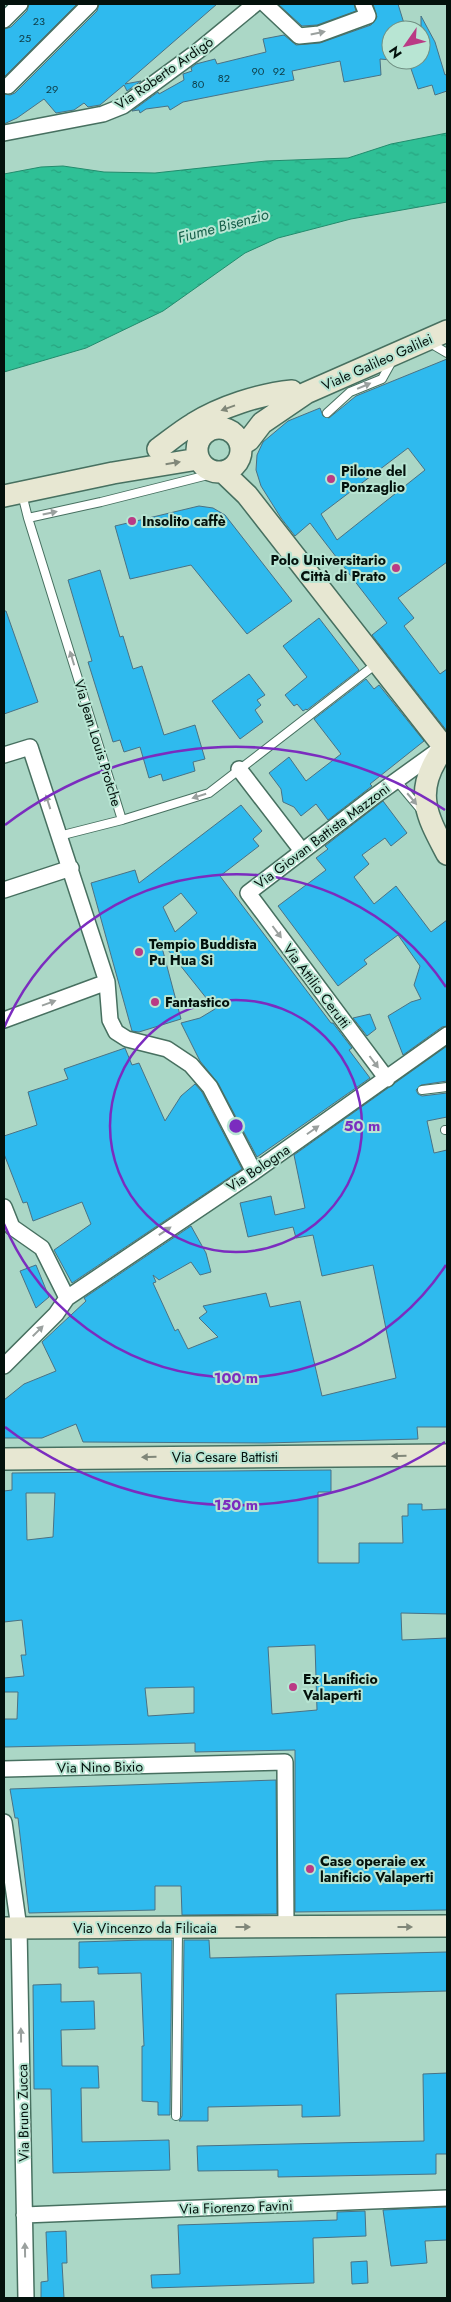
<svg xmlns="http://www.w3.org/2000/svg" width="451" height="2302" font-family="Jost,sans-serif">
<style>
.water{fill:url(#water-ripples);stroke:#228c6d}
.building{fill:#2fbaee;stroke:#4a7284;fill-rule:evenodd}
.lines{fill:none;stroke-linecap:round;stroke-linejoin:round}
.lane-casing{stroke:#477060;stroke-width:10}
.street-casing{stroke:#477060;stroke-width:18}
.secondary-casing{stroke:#477060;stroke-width:24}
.lane{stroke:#fff;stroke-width:8}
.street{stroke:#fff;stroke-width:15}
.secondary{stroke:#e7e7d2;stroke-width:21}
.oneway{fill:#9aa09e}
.oneway2{fill:#808779}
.ring{fill:none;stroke:#7b2cbf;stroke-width:2.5}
.poi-dot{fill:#ba3a85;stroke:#b8e5d3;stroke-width:2}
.labels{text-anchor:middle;stroke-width:4;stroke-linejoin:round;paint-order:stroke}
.number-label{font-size:11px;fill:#0e3b44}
.street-label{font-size:14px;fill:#03110c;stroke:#b8e5d3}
.poi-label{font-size:14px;font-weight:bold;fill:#03110c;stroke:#b8e5d3;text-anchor:start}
.water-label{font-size:15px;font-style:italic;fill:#17604a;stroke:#b8e5d3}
.centre{fill:#7b2cbf;stroke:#b8e5d3;stroke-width:2.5}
.ring-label{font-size:15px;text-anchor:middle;font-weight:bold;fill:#7b2cbf;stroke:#b8e5d3;stroke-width:4;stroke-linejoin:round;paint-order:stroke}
</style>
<defs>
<pattern id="water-ripples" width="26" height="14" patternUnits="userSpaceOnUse" patternTransform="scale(1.25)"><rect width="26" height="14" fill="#2fc096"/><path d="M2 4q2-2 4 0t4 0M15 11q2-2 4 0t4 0" fill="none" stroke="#28a480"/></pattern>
</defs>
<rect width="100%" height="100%" fill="#abd7c6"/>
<!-- water -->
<path class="water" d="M447,133V202L351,219L278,238L245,253L163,311L86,348L4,372V174L41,167L63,166L104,172L155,173L266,161L348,158L391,144Z"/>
<!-- building -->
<path class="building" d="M29,4H77L4,77V29L11,27L27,11Z
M99,4H217L125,84L141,81L127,91L124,85L100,105L88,107L84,103L74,110L56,113L44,99L17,118L4,124V94L10,95L15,93L97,11Z
M278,4H354L356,11L317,25L302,26Z
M373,4H398L406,30H391V60L380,59L381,75L344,82L340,61L292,71L294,80L183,102L170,110L168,106L146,109L140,113L139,110L132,111L158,92L159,94L184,80L183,74L192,71L191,68L196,64L215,59L217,64L266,52L263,39L284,35L296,45L320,43L371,25L377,17Z
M421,16L435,42L445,75L447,74V91L435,95L432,85L418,89L408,60H421Z
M447,359V562L398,598L414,618L404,626L440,674L447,669V731L372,635L387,623L310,523L295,536L281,518L261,486L256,470L257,455L263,442L288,421L320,408L323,416L329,418L356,396ZM408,448L425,470L337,540L321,514Z
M199,506L213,508L225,515L292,601L247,634L191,565L130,579L115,526Z
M100,570L120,637L123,636L133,669L142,666L164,735L195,725L205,759L193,762L195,771L163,781L161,774L149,778L140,747L124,752L120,740L113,742L88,662L92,661L68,580Z
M4,611H6L38,702L4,714Z
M319,618L359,670L307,710L306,709L303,711L297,704L294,706L285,695L307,677L283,646Z
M249,674L265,695L257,700L261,705L255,710L263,722L240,739L212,701Z
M366,679L374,689L379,685L424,741L370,784L372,786L328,820L316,804L301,816L294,807L283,802L281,789L269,773L289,757L306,781L341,754L314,719Z
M383,801L407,833L391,846L385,838L362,855L369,864L354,877L374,904L396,886L431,932L447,920V1026L442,1027L403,1055L388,1016L411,1002L421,999L414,985L420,966L398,935L364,960L367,964L338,986L278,906L326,870L316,858L328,849L325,846Z
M241,805L262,831L253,839L259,846L220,876L331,1023H333L352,1048L349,1050L370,1078L257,1157L218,1083L200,1061L181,1023L200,1018L215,1009L160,940L181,1019L139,1032L132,1031L91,883L135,870L139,883ZM181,893L197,913L175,932L163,907Z
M370,1014L376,1029L367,1036L353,1018Z
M447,1046V1081L421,1085L416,1090L418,1094L422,1096L447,1093V1117L427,1121L434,1153L447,1150V1427H417L418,1439L265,1443L83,1442L76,1424L42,1438H4V1400L24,1384L56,1371L42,1342L86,1301L84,1298L191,1226L206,1253L211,1272L200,1275L191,1262L159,1280L153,1275L156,1282L153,1283L175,1331L178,1329L188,1349L218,1337L199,1318L207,1312L203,1306L266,1293L270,1307L300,1301L322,1396L396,1378L373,1265L322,1276L313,1235L296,1238L293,1227L248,1237L240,1203L271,1196L275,1215L305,1208L294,1155Z
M125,1048L132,1065L139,1063L165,1121L181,1096L195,1084L202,1092L242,1169L72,1283L54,1250L91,1224L82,1202L33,1221L27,1202L23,1203L4,1154V1136L37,1125L28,1092L68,1079L64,1069Z
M36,1265L49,1297L36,1308L20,1271Z
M331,1470V1492H318V1563H359V1543H403L402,1516H408V1504H422V1510L447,1509V1614L401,1613L402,1640L447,1638V1910L295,1912V1750L195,1752V1743L4,1747V1719H17L18,1692H4V1678L24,1676L21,1655H26L22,1620L4,1622V1491L12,1490V1473ZM26,1493H55L53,1537L27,1540ZM315,1645L317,1710L272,1714L268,1647ZM194,1687V1713L148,1716L145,1688Z
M276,1780L277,1914L182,1915L181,1886H155V1910L29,1913L18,1818H15L10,1789Z
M144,1940H172L170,2115H158V2102L142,2101V2046H144L141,1973L98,1974V1967L79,1968V1942Z
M184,1940H209L210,1958L447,1952V1991L336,1994L340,2116L302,2117V2105L208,2107V2121H179L182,2116Z
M61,1984V2002L94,2001L95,2029L61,2030L62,2066H98L99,2088H81L82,2142L169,2140L170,2170L53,2173L51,2089H34L33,1985Z
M447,2073V2154H436V2174L278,2177V2170L198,2171L197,2146L424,2141L423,2074Z
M447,2207V2240L425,2241L427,2263L391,2266L383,2210Z
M365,2211L366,2236L313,2238L314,2283L152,2288L151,2275L180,2274L178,2225L337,2220V2212Z
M66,2231L67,2263H62L64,2298H41V2282L48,2281L46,2232Z
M367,2261L368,2283L352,2284L351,2262Z"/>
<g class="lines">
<!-- lane casing -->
<g class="lane-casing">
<path id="lane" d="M430,343L447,353
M327,413L350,392L382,379L392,361
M22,494L28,518L101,502L204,476L213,472
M28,518L122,820L209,793L376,664
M396,780L422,811
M59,836L122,820
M422,1090L447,1087
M445,1130H447
M176,2116L178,1930"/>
</g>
<!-- street casing -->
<g class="street-casing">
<path id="street" d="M265,4L299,36L319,34L368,16L363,4
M4,20L20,4
M8,86L90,4
M4,133L103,114L123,106L198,51L255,4
M4,755L30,747L107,982L4,1020
M239,769L302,851
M4,890L71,868
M107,982L110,1020L116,1032L127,1039L167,1049L191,1065L210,1087L254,1172
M387,1079L248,893L372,798L440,749
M4,1207L12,1227L42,1248L67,1298
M4,1366L56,1314L67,1298L254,1172L447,1035
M4,1769L285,1762L286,1927
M4,1822L19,1928L26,2298
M24,2215L447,2198"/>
</g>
<!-- secondary casing -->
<g class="secondary-casing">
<path id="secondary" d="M197 450a22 22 0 1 1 44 0a22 22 0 1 1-44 0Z
M241,445L249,440L262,423L306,393L447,331
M158,449C169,441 181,431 193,424C220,407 260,394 292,391
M223,472L247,495L444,747
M4,496L113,473L198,459
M447,746C441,748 439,755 436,760C414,797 430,821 447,854
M4,1459L447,1455
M4,1928L447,1926"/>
</g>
<!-- lane -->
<use href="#lane" class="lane"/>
<!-- street -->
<use href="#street" class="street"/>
<!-- secondary -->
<use href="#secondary" class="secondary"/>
</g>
<!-- one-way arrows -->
<defs><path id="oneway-solid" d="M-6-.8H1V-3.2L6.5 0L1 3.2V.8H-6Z" transform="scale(1.25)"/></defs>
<g class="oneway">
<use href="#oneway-solid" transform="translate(318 33) rotate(-12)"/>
<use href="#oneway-solid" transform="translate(364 386) rotate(-23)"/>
<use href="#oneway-solid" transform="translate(50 513) rotate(-12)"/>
<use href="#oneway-solid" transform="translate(72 658) rotate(-107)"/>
<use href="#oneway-solid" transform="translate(199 796) rotate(163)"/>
<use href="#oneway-solid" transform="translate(412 799) rotate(50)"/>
<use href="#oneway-solid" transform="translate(48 802) rotate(-108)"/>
<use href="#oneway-solid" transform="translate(277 932) rotate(53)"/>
<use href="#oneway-solid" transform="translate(49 1003) rotate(-20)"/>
<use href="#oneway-solid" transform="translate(374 1062) rotate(53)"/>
<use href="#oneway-solid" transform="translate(313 1130) rotate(-35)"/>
<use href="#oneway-solid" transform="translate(165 1231) rotate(-34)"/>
<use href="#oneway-solid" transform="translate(38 1331) rotate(-45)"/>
<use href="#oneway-solid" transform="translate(21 2035) rotate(-91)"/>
<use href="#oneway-solid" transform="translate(25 2250) rotate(-91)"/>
</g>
<g class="oneway2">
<use href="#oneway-solid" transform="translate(228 408) rotate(160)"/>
<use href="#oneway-solid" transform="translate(173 463) rotate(-9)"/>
<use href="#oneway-solid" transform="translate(399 1456) rotate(179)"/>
<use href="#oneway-solid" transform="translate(149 1457) rotate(179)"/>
<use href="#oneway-solid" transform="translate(243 1927)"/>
<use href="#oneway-solid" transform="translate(405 1927)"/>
</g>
<!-- distance rings -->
<g class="ring">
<circle cx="236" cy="1126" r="126"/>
<path d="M446 1265A252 252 0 0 1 4 1224M4 1028A252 252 0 0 1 446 987"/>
<path d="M445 1442A379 379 0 0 1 5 1427M5 825A379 379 0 0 1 445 810"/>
</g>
<!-- markers -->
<g class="poi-dot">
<circle cx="331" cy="479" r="5"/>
<circle cx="132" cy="521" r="5"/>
<circle cx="396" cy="568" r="5"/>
<circle cx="139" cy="952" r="5"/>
<circle cx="155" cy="1002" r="5"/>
<circle cx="293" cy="1687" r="5"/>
<circle cx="310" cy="1869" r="5"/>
</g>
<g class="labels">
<!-- number labels -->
<g class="number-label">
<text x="39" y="25">23</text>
<text x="25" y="42">25</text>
<text x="258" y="75">90</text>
<text x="279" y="75">92</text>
<text x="224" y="82">82</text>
<text x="198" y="88">80</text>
<text x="52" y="93">29</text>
</g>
<!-- street labels -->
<g class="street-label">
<text transform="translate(164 73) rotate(-35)" y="5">Via Roberto Ardigò</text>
<text transform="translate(377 362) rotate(-24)" y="5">Viale Galileo Galilei</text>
<text transform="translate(98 743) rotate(73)" y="5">Via Jean Louis Protche</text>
<text transform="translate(322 836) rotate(-37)" y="5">Via Giovan Battista Mazzoni</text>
<text transform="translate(317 986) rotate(53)" y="5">Via Attilio Cerutti</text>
<text transform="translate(258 1168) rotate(-34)" y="5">Via Bologna</text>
<text x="225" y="1462">Via Cesare Battisti</text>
<text transform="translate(100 1767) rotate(-1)" y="5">Via Nino Bixio</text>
<text x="145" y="1933">Via Vincenzo da Filicaia</text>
<text transform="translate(23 2113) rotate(-91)" y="5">Via Bruno Zucca</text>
<text transform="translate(236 2207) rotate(-2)" y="5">Via Fiorenzo Favini</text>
</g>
<!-- poi labels -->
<g class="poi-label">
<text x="341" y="476">Pilone del<tspan x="341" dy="16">Ponzaglio</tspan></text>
<text x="142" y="526">Insolito caffè</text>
<text x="386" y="565" text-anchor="end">Polo Universitario<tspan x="386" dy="16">Città di Prato</tspan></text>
<text x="149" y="949">Tempio Buddista<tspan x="149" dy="16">Pu Hua Si</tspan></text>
<text x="165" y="1007">Fantastico</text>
<text x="303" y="1684">Ex Lanificio<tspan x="303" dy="16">Valaperti</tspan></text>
<text x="320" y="1866">Case operaie ex<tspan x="320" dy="16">lanificio Valaperti</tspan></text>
</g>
<!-- water labels -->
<g class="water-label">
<text transform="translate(223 226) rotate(-15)" y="5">Fiume Bisenzio</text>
</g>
</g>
<circle cx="236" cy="1126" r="8" class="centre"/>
<g class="ring-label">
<text x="362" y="1131">50 m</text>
<text x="236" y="1383">100 m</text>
<text x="236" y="1510">150 m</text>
</g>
<!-- border -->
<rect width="451" height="2302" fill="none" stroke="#03110c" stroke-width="10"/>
<!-- north arrow -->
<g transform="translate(406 45) rotate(236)"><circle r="24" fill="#b8e5d3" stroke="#709083"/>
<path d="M0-4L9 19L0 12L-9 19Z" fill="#ba3a85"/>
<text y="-8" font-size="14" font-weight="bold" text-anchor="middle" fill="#03110c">N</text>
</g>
</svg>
